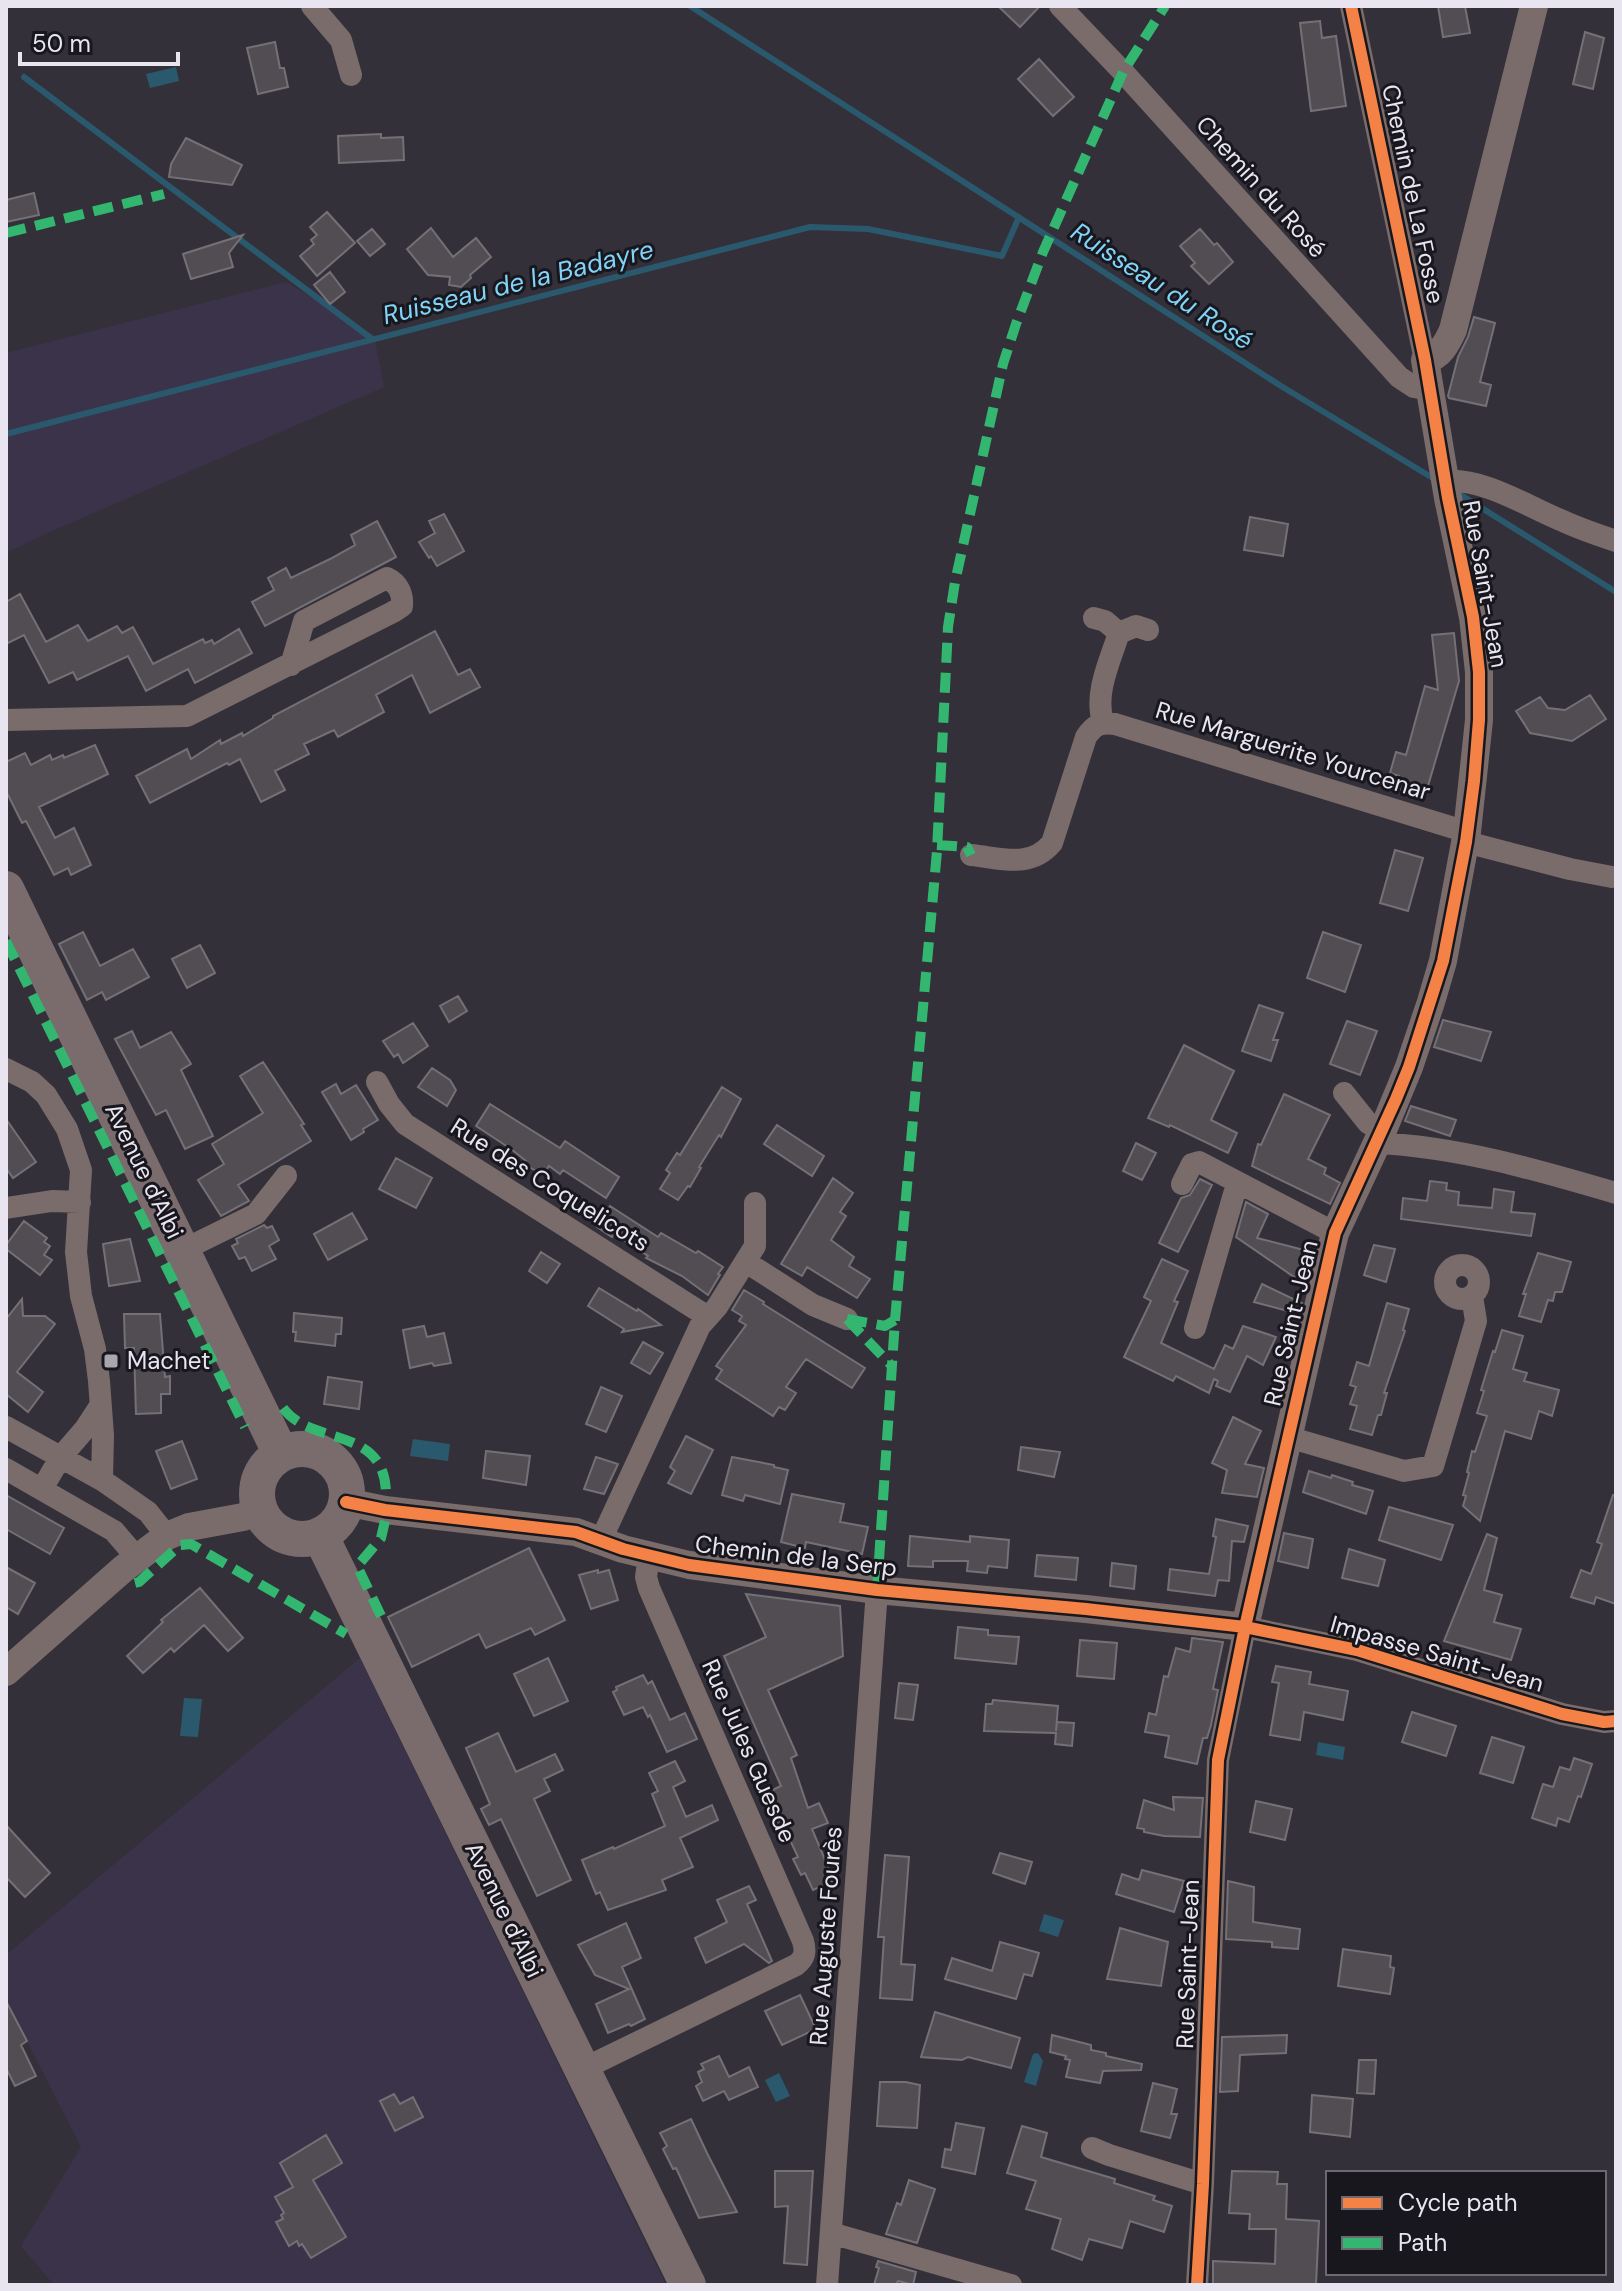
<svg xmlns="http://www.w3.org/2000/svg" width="1622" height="2291" font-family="'DM Sans',sans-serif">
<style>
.built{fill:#3b3349}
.water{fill:#2a596d}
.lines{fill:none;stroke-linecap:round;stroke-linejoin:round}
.stream{stroke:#2a596d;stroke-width:6}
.building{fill:#524d53;stroke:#756f76;stroke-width:2}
.minor{stroke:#796c6a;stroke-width:22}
.tertiary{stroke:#796c6a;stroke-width:28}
.primary{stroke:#7a6c6d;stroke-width:36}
.quiet{stroke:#33b770;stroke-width:10;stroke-dasharray:20 10;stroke-linecap:butt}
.cycleway-casing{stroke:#19171e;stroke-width:17}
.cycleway{stroke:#f48246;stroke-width:12}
.poi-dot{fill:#a9a6b0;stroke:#19171e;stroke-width:3}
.labels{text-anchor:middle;stroke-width:6;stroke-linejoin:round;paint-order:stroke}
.street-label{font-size:24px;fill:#e8e5f0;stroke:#19171e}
.poi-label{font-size:24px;fill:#e8e5f0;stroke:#19171e;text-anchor:start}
.water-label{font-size:26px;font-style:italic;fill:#81d4f8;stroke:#19171e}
</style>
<rect width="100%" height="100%" fill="#33303a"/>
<!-- built -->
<path class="built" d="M286,282L374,335L384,387L43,535L6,553V353Z
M360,1658L666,2285H54L21,2246L81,2147L6,2000V1955Z"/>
<!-- water -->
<path class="water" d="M176,67L179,81L150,88L146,74Z
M413,1439L450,1444L448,1461L410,1456Z
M184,1698L202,1699L198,1737L180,1736Z
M1318,1742L1345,1747L1343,1760L1316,1755Z
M1044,1914L1064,1920L1058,1937L1039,1931Z
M1038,2053L1043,2061L1036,2086L1024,2082L1033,2054Z
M779,2073L790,2096L776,2102L765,2080Z"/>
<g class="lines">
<!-- stream -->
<path class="stream" d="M690,6L1281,386L1436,480
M24,77L372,339
M6,434L810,227L868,229L1002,256L1019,217
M1456,492L1616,592"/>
</g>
<!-- building -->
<path class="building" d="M998,6H1040L1020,27Z
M1438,6H1465L1470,33L1443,37Z
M1320,21L1322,38L1336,36L1346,106L1311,111L1300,23Z
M1585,32L1604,38L1593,89L1573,84Z
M275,42L280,68H284L288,87L258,94L247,48Z
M1039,59L1074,97L1053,116L1018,79Z
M381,134V138L403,137L404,160L339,163L338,136Z
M186,138L242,165L232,185L169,177L171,164Z
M34,193L39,215L6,222V200Z
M327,212L355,243L317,276L300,256L314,244L311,240L317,235L310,227Z
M431,228L453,257L476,238L491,257L470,275L471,278L461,287L449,285L450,277L428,275L407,249Z
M372,229L385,244L370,256L357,241Z
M1200,229L1214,245L1217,243L1233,262L1209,284L1191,266L1195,263L1180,246Z
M243,235L229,253L233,267L191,279L183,254Z
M330,272L345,292L330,304L314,285Z
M1474,317L1495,323L1480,382L1491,385L1486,406L1449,398L1448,396L1458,357L1468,337Z
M444,514L464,551L437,566L431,556L429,558L419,542L435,533L429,521Z
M1250,517L1288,524L1283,556L1244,550Z
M377,521L396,557L265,626L252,602L274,590L268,578L286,568L291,578L330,559L355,545L351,535Z
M20,594L46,642L78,625L88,641L117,626L122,633L133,627L153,664L203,639L205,643L212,640L214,644L239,629L252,653L195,683L188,669L146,691L128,656L77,680L73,672L49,683L24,635L6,644V602Z
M435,631L458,675L470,669L480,687L430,713L412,675L376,695L384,712L338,737L334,730L304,744L309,754L275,771L285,790L261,802L240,759L229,765L227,763L150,803L136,776L187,749L191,759L220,740L221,744L242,733L243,736L273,718V716Z
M1454,633L1459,681L1425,796L1396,788L1399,776L1390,773L1396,752L1406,755L1425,686L1438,690L1432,635Z
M1590,695L1606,719L1572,741L1530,733L1516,711L1540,697L1548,708L1565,710Z
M95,745L108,774L39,807L55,838L74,828L91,865L71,875L68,868L54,875L26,821L22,823L6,791V762L25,753L31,765L50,755L52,760L63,755L64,758Z
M1395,850L1423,858L1408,911L1380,903Z
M83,932L100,966L133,949L149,977L106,1000L102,992L87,1000L59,944Z
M1323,932L1361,945L1345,992L1307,978Z
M200,945L215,973L187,988L172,959Z
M458,996L467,1011L449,1022L440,1006Z
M1259,1005L1283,1013L1273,1040H1278L1271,1061L1242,1051Z
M1443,1020L1491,1032L1481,1061L1434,1047Z
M1347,1021L1377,1031L1360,1075L1330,1064Z
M413,1023L428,1046L403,1063L398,1054L394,1057L383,1041Z
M132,1031L140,1048L171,1032L191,1064L181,1070L213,1136L185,1149L166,1110L156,1115L115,1039Z
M1184,1045L1234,1071L1211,1120L1237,1133L1228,1153L1170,1125L1169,1127L1148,1118Z
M263,1062L304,1124L301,1125L311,1141L238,1185L249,1201L221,1216L198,1180L224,1164L212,1144L263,1113L240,1076Z
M432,1068L450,1080L456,1090L447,1106L418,1087Z
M336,1084L341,1094L356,1085L378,1120L363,1129L364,1132L351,1140L322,1092Z
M722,1087L741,1099L721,1137L719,1135L699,1167L701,1168L690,1187L688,1186L678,1200L660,1189L670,1173L666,1170L677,1153L680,1155Z
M1284,1094L1330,1115L1308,1159L1326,1168L1324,1174L1340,1183L1330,1204L1252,1166L1258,1144L1261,1145Z
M490,1104L560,1148L565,1141L619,1177L606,1198L563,1170L560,1174L549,1166L543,1175L524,1164L526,1161L511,1149L476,1126Z
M1411,1106L1456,1120L1450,1136L1405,1121Z
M6,1119L36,1162L13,1178L6,1168Z
M777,1125L824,1156L812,1176L764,1144Z
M1136,1143L1156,1153L1142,1180L1123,1171Z
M396,1158L432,1178L416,1208L379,1189Z
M833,1178L853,1193L840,1212L846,1216L831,1240L854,1257L849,1266L870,1279L857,1298L807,1267L802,1276L781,1264Z
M1200,1179L1212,1185L1178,1252L1159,1243L1181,1198L1190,1195Z
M1430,1181L1447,1183L1446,1190L1459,1192L1458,1205L1492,1208L1494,1189L1514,1192L1511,1212L1535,1214L1531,1236L1401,1219L1403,1198L1427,1201Z
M1246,1202L1268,1214L1257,1238L1304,1250L1297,1279L1236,1237Z
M610,1206L658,1237L661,1233L696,1253L698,1251L723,1267L718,1274L720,1275L708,1295L682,1276L646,1258L648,1256L614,1234L612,1237L597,1227Z
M352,1213L367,1239L328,1260L314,1234Z
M24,1221L47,1238L44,1242L50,1246L44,1255L52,1260L40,1275L6,1249V1245Z
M264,1225L267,1228L272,1226L279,1240L269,1246L276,1259L252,1271L245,1257L239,1259L232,1246L238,1243L236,1239Z
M130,1239L140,1281L109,1286L103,1244Z
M1374,1245L1395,1249L1386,1282L1364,1275Z
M541,1252L560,1264L547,1283L529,1271Z
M1538,1253L1571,1262L1562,1292H1555L1553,1301L1548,1300L1541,1322L1519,1316L1526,1294H1523Z
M1162,1259L1188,1271L1174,1301L1178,1302L1161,1343L1214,1369L1225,1345L1233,1349L1243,1326L1276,1337L1263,1365L1247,1356L1230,1392L1216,1386L1218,1381L1214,1379L1209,1393L1176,1376L1173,1381L1124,1357L1151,1301L1144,1297Z
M1262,1284L1302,1303L1299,1314L1254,1302Z
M599,1288L637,1311L638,1309L661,1325L622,1332L624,1329L588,1306Z
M744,1290L764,1302L763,1304L865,1368L852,1388L806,1359L786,1387L796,1393L785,1410L779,1407L773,1416L716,1379L722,1370L716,1366L746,1325L739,1321L742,1316L732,1310Z
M22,1299L23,1316H45L55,1324L17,1372L43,1392L28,1412L6,1394V1319Z
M1387,1303L1409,1309L1403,1330L1405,1331L1384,1393H1387L1381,1415H1378L1372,1435L1350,1429L1357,1406L1350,1404L1356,1387L1350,1385L1357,1362L1369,1366Z
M294,1313L342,1318L341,1334H336L335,1346L295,1341L296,1332H293Z
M124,1314H160L165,1377L170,1376V1394H161V1413L136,1414L134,1348H125Z
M424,1326L427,1337L444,1333L451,1363L434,1366L432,1363L410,1368L403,1330Z
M1502,1330L1523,1336L1513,1369L1527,1373L1524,1381L1559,1390L1552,1416L1539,1411L1531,1439L1505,1431L1480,1521L1463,1506L1466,1496L1463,1495L1469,1473L1467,1472L1472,1451L1475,1452L1487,1416L1477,1413L1484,1391L1481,1390L1493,1351L1495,1352Z
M643,1342L663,1353L650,1374L631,1363Z
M328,1377L362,1382L359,1409L324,1404Z
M601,1387L622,1396L606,1432L586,1424Z
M1233,1417L1261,1431L1245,1464L1264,1468L1257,1497L1222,1493L1227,1470L1212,1463Z
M686,1436L713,1450L691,1494L668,1483L675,1471L670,1467Z
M182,1441L197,1479L171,1489L156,1451Z
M1021,1447L1060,1452L1054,1477L1018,1470Z
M486,1451L530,1456L526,1485L483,1478Z
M596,1457L618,1464L604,1494L584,1489Z
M732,1457L774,1465V1467L788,1470L780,1504L745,1495L743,1501L722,1495Z
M1309,1471L1331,1478L1332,1475L1353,1482L1352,1485L1373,1491L1366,1514L1303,1492Z
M792,1494L844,1504L840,1522L868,1527L862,1554L806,1542L805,1548L781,1542Z
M6,1495L64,1528L50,1554L6,1529Z
M1613,1495L1616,1496V1604L1596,1597L1594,1604L1571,1597L1581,1570L1591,1574L1602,1544L1597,1542Z
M1389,1507L1453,1525L1441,1560L1379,1540Z
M1216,1519L1248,1526L1244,1542L1232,1541L1229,1581L1218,1580L1215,1596L1168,1590L1170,1569L1209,1574L1216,1537L1213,1536Z
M1284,1533L1313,1539L1308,1568L1278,1561Z
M1487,1534L1497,1538L1484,1590L1502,1595L1494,1622L1521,1629L1511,1660L1444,1641Z
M910,1536L970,1542V1536L1009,1540L1007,1568L988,1566L987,1573L967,1571L968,1561H933V1567L908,1566Z
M529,1548L565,1620L535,1635L531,1628L486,1648L479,1634L412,1667L388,1617Z
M1349,1549L1385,1560L1378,1586L1342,1578Z
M1037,1555L1078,1558L1076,1580L1035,1576Z
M1112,1563L1136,1566L1134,1589L1110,1586Z
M6,1567L35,1583L18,1614L6,1607Z
M598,1570V1573L609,1570L618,1600L591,1609L579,1575Z
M200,1588L243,1638L228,1651L204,1625L174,1652L171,1648L143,1673L127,1656L163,1622L161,1620Z
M746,1594L840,1606L843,1656L768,1690L797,1755L791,1758L808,1808L819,1803L828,1823L812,1829L834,1881L813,1890L805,1873L801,1875L793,1859L798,1857L782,1823L778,1825L764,1794L781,1786L724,1656L766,1637Z
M958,1627L988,1630V1635L1019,1637L1016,1664L955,1658Z
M1192,1638L1223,1642L1213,1689L1218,1690L1211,1725L1207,1738H1203L1197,1764L1165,1757L1169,1736L1145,1732L1149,1713L1156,1715L1164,1676L1168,1677L1176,1648L1190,1652Z
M1080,1640L1117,1643L1114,1679L1077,1676Z
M548,1658L568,1701L534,1716L514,1674Z
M1276,1666L1311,1672L1309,1684L1348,1691L1343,1720L1304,1712L1300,1740L1270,1735L1279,1683L1272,1682Z
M643,1675L648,1684L652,1681L670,1720L685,1713L697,1739L667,1752L650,1715L648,1717L643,1707L624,1715L613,1692L617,1690L616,1687Z
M899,1683L918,1685L913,1720L895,1718Z
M993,1700L1058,1706L1056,1731L1057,1722L1074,1723L1072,1746L1055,1744L1056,1733L984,1731L986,1704H992Z
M1412,1712L1456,1726L1446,1756L1402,1742Z
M498,1733L516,1772L555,1754L563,1770L544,1779L550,1791L534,1799L571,1880L537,1896L501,1819L489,1825L481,1809L490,1804L466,1748Z
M1492,1737L1524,1747L1513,1783L1480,1773Z
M1574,1758L1592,1764L1581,1797L1578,1796L1569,1822L1558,1818L1556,1826L1532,1818L1543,1784L1553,1787L1560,1767L1570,1770Z
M675,1761L685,1781L673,1787L686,1817L712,1805L718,1820L680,1838L693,1867L662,1880L666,1890L608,1910L600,1892L596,1894L582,1860L613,1847L614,1849L665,1826L652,1794L658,1791L649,1773Z
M1173,1797L1203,1798L1200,1837L1164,1836L1144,1832V1829L1137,1828L1144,1800L1174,1810Z
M1256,1801L1292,1809L1285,1840L1250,1832Z
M6,1825L50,1873L25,1897L6,1877Z
M1000,1853L1032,1862L1025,1884L993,1873Z
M885,1855L909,1857L901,1964L915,1965L912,2000L880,1998L884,1937H878Z
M1142,1870L1184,1881L1174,1912L1116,1894L1122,1874L1139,1880Z
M1228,1881L1254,1887L1253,1922L1300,1929L1298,1949L1272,1947V1942L1226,1939Z
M749,1886L756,1900L747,1904L772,1961L769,1963L744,1944L706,1963L695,1938L727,1922L717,1900Z
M626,1923L641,1958L622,1967L645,2019L631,2026L629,2024L608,2033L596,2004L629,1989L595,1975L578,1945Z
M1120,1928L1168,1942L1161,1986L1107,1979Z
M1000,1942L1039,1953L1032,1976L1024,1974L1016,1999L945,1979L952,1958L992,1971Z
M1343,1949L1391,1956L1390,1967L1394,1968L1390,1994L1338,1986Z
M800,1995L816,2029L782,2045L765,2011Z
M6,2001L27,2041L21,2045L36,2076L15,2086L6,2068Z
M935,2012L1020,2038L1011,2068L968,2057L962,2060L921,2057Z
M1052,2035L1091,2045V2050L1106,2053V2056L1142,2064L1141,2070L1103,2071L1100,2083L1066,2077L1070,2060L1065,2059L1066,2056L1050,2052Z
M1287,2035L1286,2053L1240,2055L1238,2091L1220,2092L1222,2037Z
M719,2056L729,2077L749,2067L758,2087L729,2100L724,2091L703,2101L696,2086L702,2082L698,2072L704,2069L701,2064Z
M1359,2060H1376L1374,2094L1357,2093Z
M880,2082H906L920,2085L917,2128L877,2126Z
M1153,2083L1177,2089L1171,2114H1177L1170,2138L1141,2131Z
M394,2094L400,2104L413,2097L423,2117L395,2131L380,2101Z
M1312,2095L1353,2099L1350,2137L1310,2132Z
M691,2119L707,2153L737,2212L699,2218L676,2168L673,2169L663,2149L667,2146L660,2133Z
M956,2123L984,2128L975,2174L942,2167L945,2149L951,2150Z
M1022,2126L1047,2133L1041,2157L1115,2179L1114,2183L1155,2196L1153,2200L1172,2206L1164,2232L1130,2221L1122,2248L1089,2239L1082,2260L1052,2249L1061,2219L1026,2209L1036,2181L1007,2173Z
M326,2135L342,2163L313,2180L346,2237L311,2258L302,2244L299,2246L297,2241L289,2246L276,2222L283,2219L281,2215L284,2213L275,2197L293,2187L280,2163Z
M775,2171H813L807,2265L784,2263L788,2206L775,2207Z
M1232,2171L1278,2172L1277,2184H1287L1286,2219L1319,2221L1316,2285H1213V2261L1275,2264L1276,2229H1249L1250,2214L1229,2213Z
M909,2180L935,2189L917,2243L886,2234L897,2203L901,2205Z
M878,2261L916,2272L913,2285L898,2281L896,2285H874L879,2268L876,2267Z"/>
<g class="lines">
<!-- minor -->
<path class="minor" d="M312,6L341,40L351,75
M1060,6L1123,72L1399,377L1414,387L1430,390
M1351,6L1425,360
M1445,481C1485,478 1526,506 1563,521C1580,529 1598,535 1616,541
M1094,618L1105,621L1119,633L1136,626L1148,630
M6,720L187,716L393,612L402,606C403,594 398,583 387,578L379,582L304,621L291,665
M1103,722C1094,693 1110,661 1119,633
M1466,842L1570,869L1612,877
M971,855C1002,858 1030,869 1052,843L1086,737C1094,725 1100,722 1115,724L1467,832
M6,1069L32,1082L46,1095L67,1129L81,1170L76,1252L81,1296L95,1349L99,1381L103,1435L102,1480
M377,1082L389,1104L405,1124L708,1317
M1344,1093L1368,1123L1383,1130
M1377,1143C1459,1147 1538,1170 1616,1193
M1182,1184L1192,1164L1199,1162L1335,1233
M6,1208L52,1201L80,1202
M183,1250L256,1214L286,1176
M746,1262L813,1305L847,1319
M1445 1282a17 17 0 1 1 34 0a17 17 0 1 1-34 0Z
M1195,1328L1234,1194L1239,1184
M6,1427L102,1480L148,1512L167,1536
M1288,1437L1404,1471L1433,1466L1476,1321L1472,1296
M6,1469L114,1531L137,1558
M42,1489L60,1458L85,1429L100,1406
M601,1540L700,1326L717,1307L755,1246V1203
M583,2069L796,1965C805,1958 806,1952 803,1941L649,1588L646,1577L649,1556
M1092,2148L1109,2155L1203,2184
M831,2233L1011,2285
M827,2285L877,1590
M1197,2285L1203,2184L1218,1760L1245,1627L1357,1650L1562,1714L1604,1722L1616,1721"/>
<!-- tertiary -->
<path class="tertiary" d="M346,1502L385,1510L576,1532L623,1549L689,1565L877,1590L1086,1609L1245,1627L1335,1233L1383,1130L1409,1067L1431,1002L1443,961L1467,832L1479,720V672L1473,617L1448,498L1425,360C1440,357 1447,343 1453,330L1534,6
M6,1672L123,1569L167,1536L189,1527L243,1517L260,1510"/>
<!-- primary -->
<path class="primary" d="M6,889L281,1454
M257 1494a45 45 0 1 1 90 0a45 45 0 1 1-90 0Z
M320,1535L688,2285"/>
<!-- quiet -->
<path class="quiet" d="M6,233L164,194
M937,845L967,847L971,855
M6,941L245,1427
M847,1319L892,1366
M847,1319L885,1326L895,1320
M283,1408C313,1448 388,1424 386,1498
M135,1583L139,1582L180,1545L191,1544L346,1634
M877,1590L895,1320L937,851L948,627L955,582L1003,364L1016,324L1043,252L1123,72L1165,6
M381,1616L359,1570V1564L381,1538L385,1521"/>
<!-- cycleway casing -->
<g class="cycleway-casing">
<path id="cycleway" d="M346,1502L385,1510L576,1532L623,1549L689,1565L877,1590L1086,1609L1245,1627L1357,1650L1562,1714L1604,1722L1616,1721
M1197,2285L1203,2184L1218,1760L1245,1627L1335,1233L1396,1099L1409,1067L1443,961L1466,842L1474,781L1479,720V672L1473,617L1448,498L1425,360L1351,6"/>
</g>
<!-- cycleway -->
<use href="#cycleway" class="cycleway"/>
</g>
<!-- markers -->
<rect class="poi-dot" x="103" y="1353" width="16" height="16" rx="4"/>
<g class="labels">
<!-- street labels -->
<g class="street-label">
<text transform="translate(1261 187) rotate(48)" y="8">Chemin du Rosé</text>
<text transform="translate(1413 194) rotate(78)" y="8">Chemin de La Fosse</text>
<text transform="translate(1485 584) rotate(80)" y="8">Rue Saint-Jean</text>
<text transform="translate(1293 751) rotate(17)" y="8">Rue Marguerite Yourcenar</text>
<text transform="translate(144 1171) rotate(64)" y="8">Avenue d'Albi</text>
<text transform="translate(550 1185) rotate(32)" y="8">Rue des Coquelicots</text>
<text transform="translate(1291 1323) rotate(-77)" y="8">Rue Saint-Jean</text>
<text transform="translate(796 1556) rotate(7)" y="8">Chemin de la Serp</text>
<text transform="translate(1437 1654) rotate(16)" y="8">Impasse Saint-Jean</text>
<text transform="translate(749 1751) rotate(66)" y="8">Rue Jules Guesde</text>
<text transform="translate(504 1910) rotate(64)" y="8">Avenue d'Albi</text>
<text transform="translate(826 1936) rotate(-86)" y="8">Rue Auguste Fourès</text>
<text transform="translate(1188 1964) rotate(-88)" y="8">Rue Saint-Jean</text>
</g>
<!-- poi labels -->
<g class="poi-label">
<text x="127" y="1369">Machet</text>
</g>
<!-- water labels -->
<g class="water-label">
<text transform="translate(518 282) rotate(-14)" y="9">Ruisseau de la Badayre</text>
<text transform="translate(1162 286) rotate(33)" y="9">Ruisseau du Rosé</text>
</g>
</g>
<!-- border -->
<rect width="1622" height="2291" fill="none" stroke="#e8e5f0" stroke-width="16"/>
<!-- legend -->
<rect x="1326" y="2171" width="280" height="104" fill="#19171e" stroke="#6c6972" stroke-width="2"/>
<rect x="1342" y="2197" width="40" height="12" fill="#f48246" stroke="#6c6972" stroke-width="2"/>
<text x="1398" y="2211" font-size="24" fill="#e8e5f0">Cycle path</text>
<rect x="1342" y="2237" width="40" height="12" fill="#33b770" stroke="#6c6972" stroke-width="2"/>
<text x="1398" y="2251" font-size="24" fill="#e8e5f0">Path</text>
<!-- scale -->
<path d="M20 52v12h158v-12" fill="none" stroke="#e8e5f0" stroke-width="4"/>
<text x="32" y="52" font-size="24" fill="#e8e5f0" stroke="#19171e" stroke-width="6" paint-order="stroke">50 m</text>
</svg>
